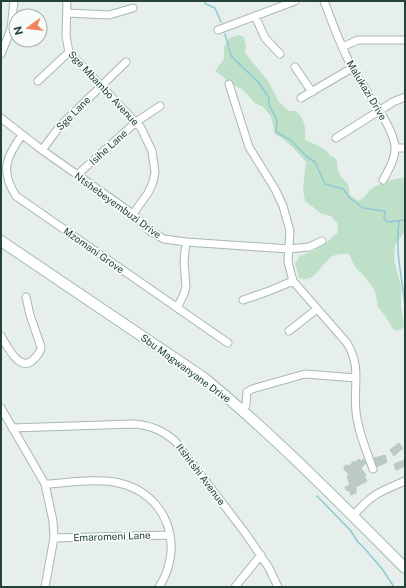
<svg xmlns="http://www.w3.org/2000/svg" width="406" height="588" font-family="'Public Sans',sans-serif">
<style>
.green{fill:#bfe0c8}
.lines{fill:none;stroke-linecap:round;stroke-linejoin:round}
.stream{stroke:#8ec9d4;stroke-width:1.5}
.building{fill:#bbcac4;stroke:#b8c9c2}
.street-casing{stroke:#a8b8b2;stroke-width:9}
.secondary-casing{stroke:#a4bbb3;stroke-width:12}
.street{stroke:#fff;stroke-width:7}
.secondary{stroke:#fff;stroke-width:10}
.labels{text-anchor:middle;stroke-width:3.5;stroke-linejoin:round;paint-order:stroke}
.street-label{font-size:10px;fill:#24423a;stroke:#f7fbf9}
</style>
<rect width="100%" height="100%" fill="#e6efeb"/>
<!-- green -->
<path class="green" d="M239,35L244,37L246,46L245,53L268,81L279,102L289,111H296C305,118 306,129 305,140C313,144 327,147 330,156L334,157L337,161L338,171L341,177L348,184L350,195L358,201C364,199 366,194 370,190C377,184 396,177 405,178V231L395,245L394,260L401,286V306L404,326L403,328L397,331L393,329L386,317L378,307L375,291L365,277L355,267L349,254C343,253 334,254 330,258C321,265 314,284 299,278L295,263L300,256L315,250L327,242L338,232V228L337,223L331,216L322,214L305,201L303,188L306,162C297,151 287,141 275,134L271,116L263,107L255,103L242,89L235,86L215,71L224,59V47L229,38Z"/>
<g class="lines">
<!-- stream -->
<path class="stream" d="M204,1L206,4L215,8L221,22
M225,34L231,56L259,83L269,98V105L277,120L276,132L292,141L307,157L315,162L325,184L343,189L350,198L363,208L385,211L384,219L388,222L405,220
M399,222C395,252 402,277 405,306
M317,496L350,530L358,542L365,549L383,570L394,587"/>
</g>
<!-- building -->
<path class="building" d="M399,443L403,448L394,456L390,450Z
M385,455L387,462L377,467L374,458Z
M359,459L361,461L363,459L366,463L361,468L366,475L364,476L367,481L356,487V493L351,495L349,490L347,491L345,487L350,485L347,476L349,475L344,469V467L346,465L349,466L354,461L356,462Z
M405,460V466L396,470L394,464Z"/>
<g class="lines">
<!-- street casing -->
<g class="street-casing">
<path id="street" d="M67,1L66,36L69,52L141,128L152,151L155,172L153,182L148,193L133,214
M324,1C333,24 341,48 353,69C364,89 392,124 395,146C396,158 388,171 383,180
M67,13L109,15L133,8
M255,16L265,38L280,54
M218,30L295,1
M342,47L358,40H405
M1,54L11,29L14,1
M295,67L312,92
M38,81L69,52
M229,84L249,147L275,189L283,206L290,231L288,262L293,281L347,343C362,368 353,385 356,412C358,431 366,450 373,469
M301,98L352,68
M1,118L42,150L133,214L150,231L164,239L186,242L289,249L309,247L322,241
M22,135C6,157 0,171 16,196L228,343
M336,138L393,102L405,97
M395,148H405
M42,150L60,126L126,62
M77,175L136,122L160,106
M243,300L269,291L293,281
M177,308L184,294L186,287L184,261L186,242
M289,331L317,309
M1,336C7,346 20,373 33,360C37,356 41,352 41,347L30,315L26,297
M1,408L45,484L53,521L54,538L45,587
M243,412L246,405L247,392L252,389L305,374L356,378
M12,428L133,424C150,425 162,430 175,441L246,534L269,568L278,587
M45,484C67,483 98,478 119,483C168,494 185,547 159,587
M353,516C372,494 379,492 405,481
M54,538L170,535
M235,587L261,555"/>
</g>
<!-- secondary casing -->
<g class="secondary-casing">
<path id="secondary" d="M1,241L204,378C275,436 340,503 405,568"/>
</g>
<!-- street -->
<use href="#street" class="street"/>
<!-- secondary -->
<use href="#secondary" class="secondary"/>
</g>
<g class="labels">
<!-- street labels -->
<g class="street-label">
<text transform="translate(104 88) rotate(47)" y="4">Sge Mbambo Avenue</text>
<text transform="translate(367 90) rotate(59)" y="4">Malukazi Drive</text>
<text transform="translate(73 113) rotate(-45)" y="4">Sge Lane</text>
<text transform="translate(108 147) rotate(-42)" y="4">Isihe Lane</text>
<text transform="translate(118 205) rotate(36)" y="4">Ntshebeyembuzi Drive</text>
<text transform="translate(94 250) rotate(35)" y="4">Mzomani Grove</text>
<text transform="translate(186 368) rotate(36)" y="4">Sbu Magwanyane Drive</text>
<text transform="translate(201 474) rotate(53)" y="4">Itshitshi Avenue</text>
<text transform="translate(112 536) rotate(-2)" y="4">Emaromeni Lane</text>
</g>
</g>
<!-- border -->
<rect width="406" height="588" fill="none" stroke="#24423a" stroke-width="4"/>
<!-- north arrow -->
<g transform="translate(28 28) rotate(255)"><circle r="19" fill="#f7fbf9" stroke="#a3b1ad"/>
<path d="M0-3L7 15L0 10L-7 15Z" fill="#f4845f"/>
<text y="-6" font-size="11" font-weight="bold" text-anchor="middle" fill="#24423a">N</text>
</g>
</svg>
